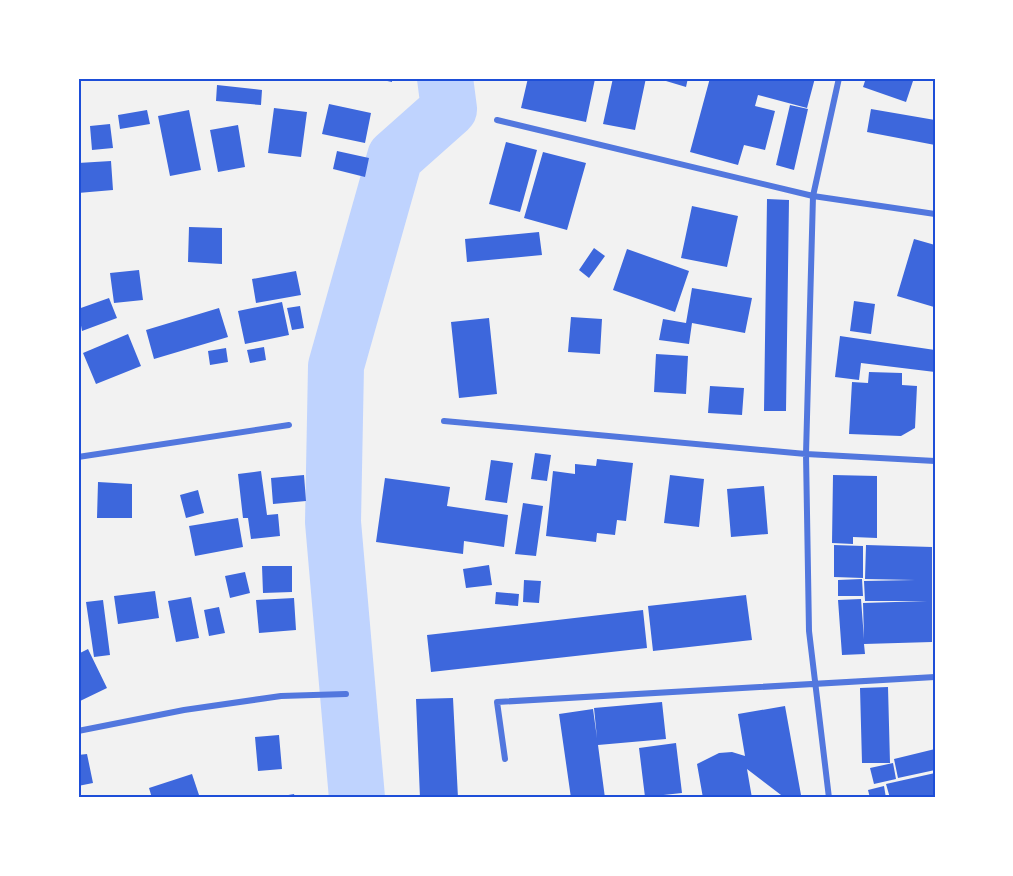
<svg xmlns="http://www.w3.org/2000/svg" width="1013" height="876" font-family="Merriweather,serif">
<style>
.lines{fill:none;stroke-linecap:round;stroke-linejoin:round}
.river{stroke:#bfd3fe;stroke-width:56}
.building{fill:#3d67dc}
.minor{stroke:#5277de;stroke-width:6}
.neatline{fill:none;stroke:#1d4ed8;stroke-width:2}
</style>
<rect width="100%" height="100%" fill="#f2f2f2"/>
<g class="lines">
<!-- river -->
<path class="river" d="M357,798L333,522L336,366L395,157L449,109L445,78"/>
</g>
<!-- building -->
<path class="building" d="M373,78H392V82Z
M528,78L595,79L586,122L521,108Z
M613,78H646L635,130L603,124Z
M656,78H688L686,87Z
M710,78L738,80L815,78L807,108L758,95L755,106L775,111L765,150L744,145L738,165L690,152Z
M866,78H914L906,102L863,87Z
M217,85L262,90L261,105L216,101Z
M329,104L371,113L365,143L322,134Z
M790,105L808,109L794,170L776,165Z
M274,108L307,112L301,157L268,153Z
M871,109L935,120V145L867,132Z
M147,110L150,124L120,129L118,115Z
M189,110L201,170L170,176L158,116Z
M110,124L113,148L92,150L90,126Z
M238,125L245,167L218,172L210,130Z
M506,142L537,150L520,212L489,204Z
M337,151L369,158L365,177L333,169Z
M543,152L586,163L567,230L524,218Z
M111,161L113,190L78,193V163Z
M767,199L789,200L786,411H764Z
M692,206L738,216L727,267L681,258Z
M189,227L222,228V264L188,262Z
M539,232L542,255L467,262L465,239Z
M914,239L935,245L934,307L897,296Z
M594,248L605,256L589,278L579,270Z
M627,249L689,271L675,312L613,290Z
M139,270L143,300L114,303L110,273Z
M296,271L301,295L256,303L252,279Z
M692,288L752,298L745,333L692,323L689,344L659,340L663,319L686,323Z
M109,298L117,318L82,331L78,309Z
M854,301L875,304L871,334L850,331Z
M282,302L289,335L245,344L238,311Z
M300,306L304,328L292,330L287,308Z
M219,308L228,337L154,359L146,330Z
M571,317L602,319L600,354L568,352Z
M489,318L497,394L459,398L451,322Z
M128,334L141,366L96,384L83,353Z
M840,336L935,350V372L861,363L859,380L835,377Z
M264,347L266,360L250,363L247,350Z
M226,348L228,362L210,365L208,351Z
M656,354L688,356L686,394L654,392Z
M869,372L902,373V385L917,386L915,428L901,436L849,434L852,382L868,383Z
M710,386L744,388L742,415L708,413Z
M535,453L551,455L547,481L531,479Z
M597,459L633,463L626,521L617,520L615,535L597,533L596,542L546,536L553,471L575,474V464L596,466Z
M491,460L513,463L507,503L485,500Z
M261,471L267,515L278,514L280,536L251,539L248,518H243L238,474Z
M304,475L306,501L273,504L271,478Z
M670,475L704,479L699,527L664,523Z
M833,475L877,476V538L853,537V544L832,543Z
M385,478L450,487L447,506L508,515L504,547L464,541L463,554L376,542Z
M98,482L132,484V518H97Z
M764,486L768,534L731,537L727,489Z
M198,490L204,513L186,518L180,495Z
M523,503L543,506L536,556L515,554Z
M238,518L243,547L195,556L189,526Z
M834,545L863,546V578L834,577Z
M866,545L932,547V642L864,644L865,654L842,655L838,600L861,599L864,639L863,603L927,601H865L864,581L915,580L865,579Z
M489,565L492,585L466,588L463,569Z
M262,566H292V592L263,593Z
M245,572L250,593L230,598L225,576Z
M862,579L863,596H838V580Z
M524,580L541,581L539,603L523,602Z
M155,591L159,618L118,624L114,596Z
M496,592L519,594L518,606L495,604Z
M746,595L752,640L653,651L648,606Z
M191,597L199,638L176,642L168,601Z
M294,598L296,630L259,633L256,600Z
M103,600L110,655L94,657L86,602Z
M219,607L225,633L209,636L204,610Z
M643,610L647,648L431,672L427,635Z
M88,649L107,688L78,702V654Z
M888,687L890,763H862L860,688Z
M453,698L458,798H420L416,699Z
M662,702L666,739L598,745L605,798H571L559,714L593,709L597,738L594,708Z
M785,706L801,795L785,798L747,769L752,798H703L697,764L719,753L732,752L745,756L738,714Z
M279,735L282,769L258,771L255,737Z
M676,743L682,793L645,797L639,748Z
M935,749V770L898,778L894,759Z
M87,754L93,783L78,786V755Z
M893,763L896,779L874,784L870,768Z
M935,773V797L890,798L886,784Z
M192,774L200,798H152L149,788Z
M884,786L886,798H870L868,790Z
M294,794L295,798H277V797Z"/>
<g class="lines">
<!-- minor -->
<path class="minor" d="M497,120L813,196L935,214
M444,421L806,454L935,461
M78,457L289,425
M78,731L184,710L281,696L346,694
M505,759L497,702L935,677
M829,798L809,631L806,454L813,196L839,78"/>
</g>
<!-- border -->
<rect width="1013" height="876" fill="none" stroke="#ffffff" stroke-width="159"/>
<rect x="80" y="80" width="854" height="716" class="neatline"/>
</svg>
